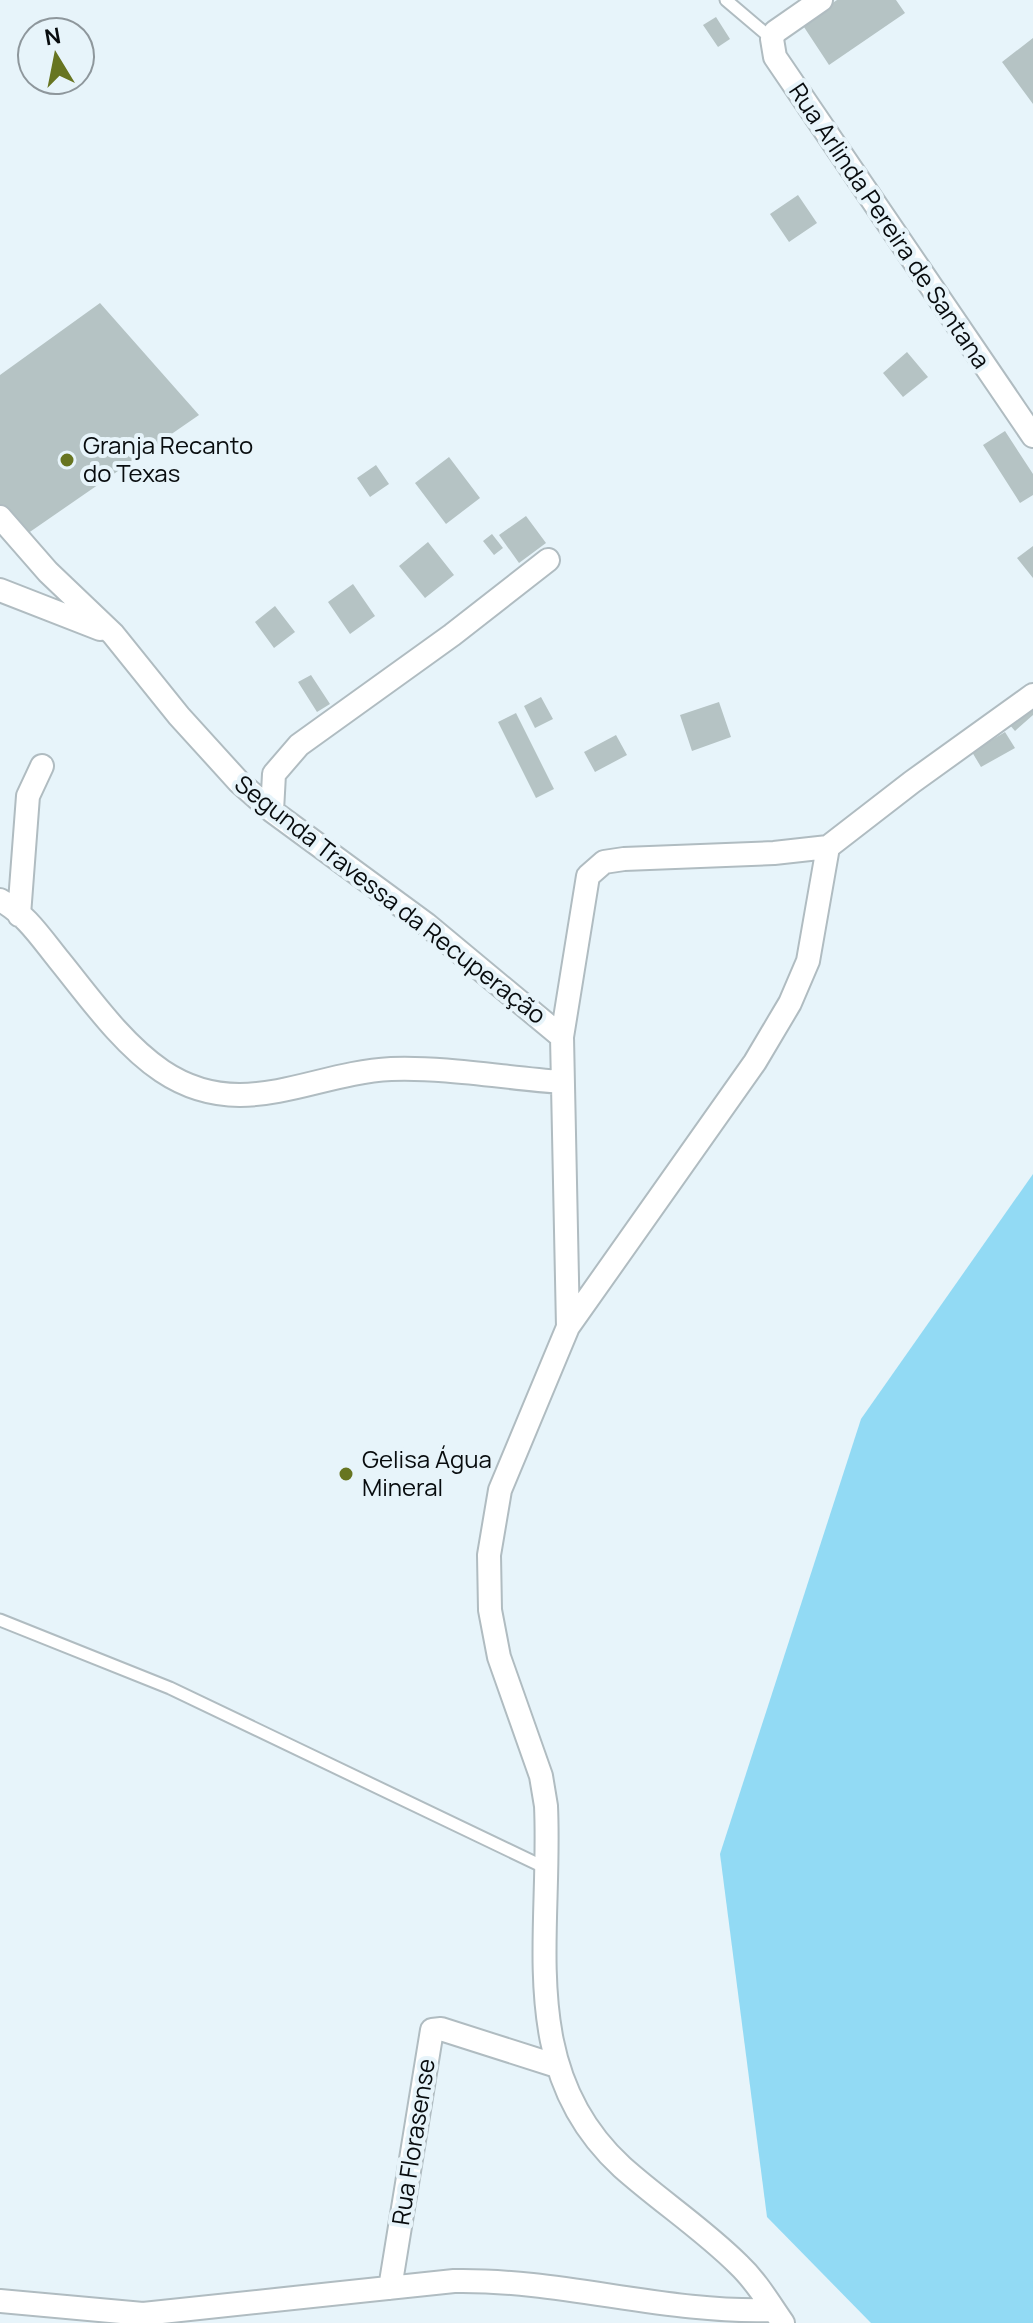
<svg xmlns="http://www.w3.org/2000/svg" width="1033" height="2323" font-family="Manrope,sans-serif">
<style>
.green{fill:#92daf4}
.building{fill:#b5c3c4}
.lines{fill:none;stroke-linecap:round;stroke-linejoin:round}
.lane-casing{stroke:#b0bcc1;stroke-width:15}
.street-casing{stroke:#b0bcc1;stroke-width:26}
.lane{stroke:#fff;stroke-width:11}
.street{stroke:#fff;stroke-width:22}
.poi-dot{fill:#677521;stroke:#e7f4fa;stroke-width:3}
.labels{text-anchor:middle;stroke-width:8;stroke-linejoin:round;paint-order:stroke}
.street-label{font-size:24px;fill:#080c0e;stroke:#e7f4fa}
.poi-label{font-size:24px;fill:#080c0e;stroke:#e7f4fa;text-anchor:start}
</style>
<rect width="100%" height="100%" fill="#e7f4fa"/>
<!-- green -->
<path class="green" d="M1033,1174V2323H871L767,2217L720,1854L861,1419Z"/>
<!-- building -->
<path class="building" d="M837,0H896L905,13L829,65L802,24Z
M716,17L730,39L718,47L703,25Z
M1033,38V104L1002,62Z
M798,195L817,223L789,242L770,214Z
M100,303L199,415L24,536L0,506V375Z
M907,352L928,377L903,397L883,373Z
M1005,431L1033,474V495L1020,503L983,445Z
M449,457L480,498L446,524L415,483Z
M376,465L389,484L370,497L357,478Z
M526,516L546,543L519,563L499,535Z
M492,534L503,548L494,555L483,541Z
M428,542L454,575L425,598L399,566Z
M1033,546V578L1017,558Z
M353,584L375,616L350,634L328,602Z
M275,606L295,632L274,648L255,622Z
M311,675L330,704L317,712L298,682Z
M541,697L553,719L535,728L524,706Z
M719,702L731,737L692,751L680,715Z
M1033,708V715L1015,731L1009,724Z
M516,713L554,789L536,798L498,722Z
M1005,732L1015,748L981,767L972,752Z
M616,735L627,755L595,772L584,752Z"/>
<g class="lines">
<!-- lane casing -->
<g class="lane-casing">
<path id="lane" d="M726,0L772,39
M0,1620L170,1688L548,1869"/>
</g>
<!-- street casing -->
<g class="street-casing">
<path id="street" d="M821,0L775,32L772,39L775,57L1033,436
M0,517L48,572L113,634L179,716L239,782L272,811L426,924L562,1037
M0,590L100,629
M272,811L274,774L299,745L452,635L548,560
M0,900C25,913 42,939 59,960C89,997 122,1044 162,1071C241,1124 310,1073 391,1069C447,1067 505,1078 561,1082
M19,915L28,796L42,766
M568,1327L755,1062L790,1003L808,961L828,847
M390,2288L432,2030L441,2029L557,2066
M0,2301L143,2314L454,2281C562,2279 666,2314 774,2310
M783,2323C769,2303 757,2282 739,2265C703,2229 660,2201 622,2167C515,2069 552,1935 546,1806L541,1776L499,1657L490,1610L489,1555L500,1490L568,1327L562,1037L588,876L604,862L624,859L774,853L828,847L912,782L1033,695"/>
</g>
<!-- lane -->
<use href="#lane" class="lane"/>
<!-- street -->
<use href="#street" class="street"/>
</g>
<!-- markers -->
<g class="poi-dot">
<circle cx="67" cy="460" r="8"/>
<circle cx="346" cy="1474" r="8"/>
</g>
<g class="labels">
<!-- street labels -->
<g class="street-label">
<text transform="translate(889 226) rotate(56)" y="8">Rua Arlinda Pereira de Santana</text>
<text transform="translate(390 900) rotate(38)" y="8">Segunda Travessa da Recuperação</text>
<text transform="translate(414 2142) rotate(-81)" y="8">Rua Florasense</text>
</g>
<!-- poi labels -->
<g class="poi-label">
<text x="83" y="454">Granja Recanto<tspan x="83" dy="28">do Texas</tspan></text>
<text x="362" y="1468">Gelisa Água<tspan x="362" dy="28">Mineral</tspan></text>
</g>
</g>
<!-- north arrow -->
<g transform="translate(56 56) rotate(350)"><circle r="38" fill="#e7f4fa" stroke="#8e979c" stroke-width="2"/>
<path d="M0-6L14 30L0 20L-14 30Z" fill="#677521"/>
<text y="-12" font-size="22" font-weight="bold" text-anchor="middle" fill="#080c0e">N</text>
</g>
</svg>
